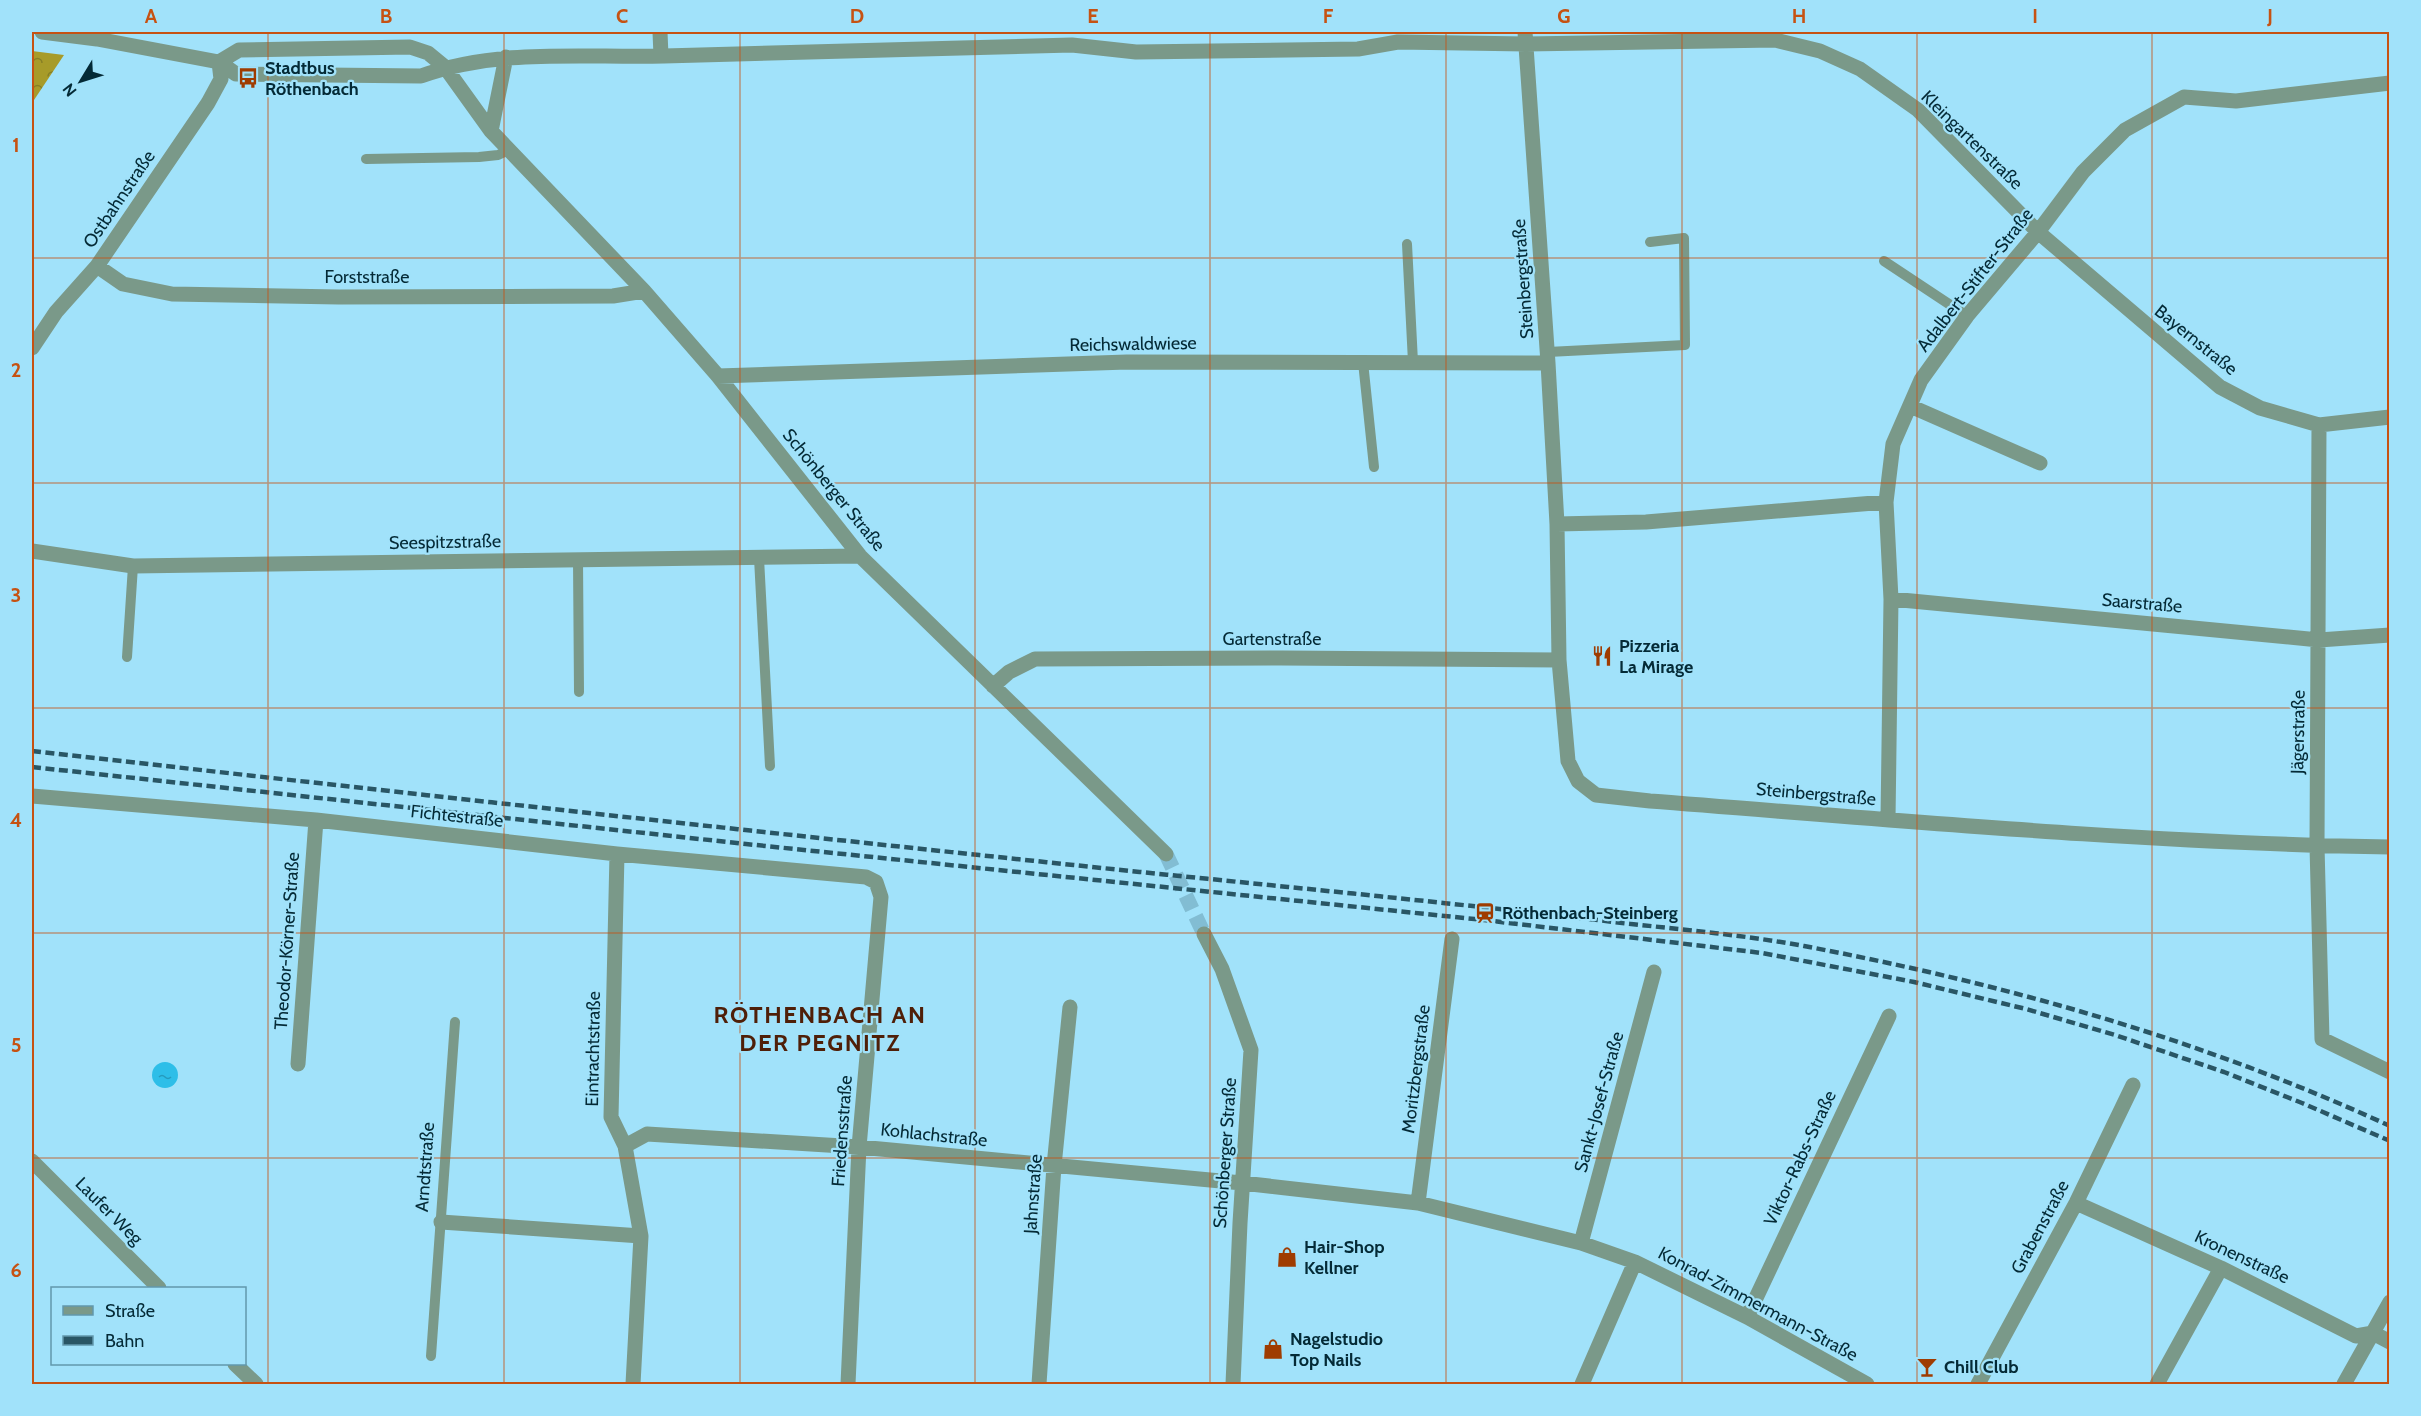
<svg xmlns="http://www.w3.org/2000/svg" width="2421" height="1416" font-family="Cabin,sans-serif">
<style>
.forest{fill:url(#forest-crowns)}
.water{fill:url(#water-ripples)}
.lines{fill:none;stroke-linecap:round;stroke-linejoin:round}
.street-tunnel{stroke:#82bdd3;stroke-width:15;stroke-dasharray:15 8;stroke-linecap:butt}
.lane{stroke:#7a9989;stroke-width:10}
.street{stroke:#7a9989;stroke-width:15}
.rail{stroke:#295665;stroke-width:4.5;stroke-dasharray:9 4.5;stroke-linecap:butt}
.grid{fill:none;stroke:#c65212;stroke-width:1.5;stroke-opacity:0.55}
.labels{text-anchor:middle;stroke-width:4.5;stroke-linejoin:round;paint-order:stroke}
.poi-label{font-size:18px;font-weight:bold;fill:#042a36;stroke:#a1e2fa;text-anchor:start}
.street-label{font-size:18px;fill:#042a36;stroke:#a1e2fa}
.district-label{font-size:24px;font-weight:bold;letter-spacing:1.5px;fill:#4f1f08;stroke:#a1e2fa}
.neatline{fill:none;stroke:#c65212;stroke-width:2}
.grid-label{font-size:20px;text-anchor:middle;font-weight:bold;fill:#c65212}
</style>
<defs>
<pattern id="forest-crowns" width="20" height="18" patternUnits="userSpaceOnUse" patternTransform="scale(1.5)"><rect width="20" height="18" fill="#a79b29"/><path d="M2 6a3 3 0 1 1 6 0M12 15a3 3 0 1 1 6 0" fill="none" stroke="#867f24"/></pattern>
<pattern id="water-ripples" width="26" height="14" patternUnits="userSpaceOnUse" patternTransform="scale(1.5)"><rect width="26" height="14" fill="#2ebee8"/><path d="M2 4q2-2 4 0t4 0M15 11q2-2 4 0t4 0" fill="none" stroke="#259bbd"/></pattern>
</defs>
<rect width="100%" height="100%" fill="#a1e2fa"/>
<!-- forest -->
<path class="forest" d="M32,51L64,55L32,103Z"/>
<!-- water -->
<path class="water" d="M152 1075a13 13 0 1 1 26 0a13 13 0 1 1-26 0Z"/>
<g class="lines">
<!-- street-tunnel -->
<path class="street-tunnel" d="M1166,854L1204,934"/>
<!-- lane -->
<path class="lane" d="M366,159L479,157L498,155L509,150
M1407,244L1413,362
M1884,261L1967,316
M1548,352L1685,345L1684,238L1650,242
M1363,362L1374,467
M759,558L770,766
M578,560L579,692
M127,657L133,566
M431,1356L455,1022"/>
<!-- street -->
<path class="street" d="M42,32L97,39L219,62L236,74L421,76C498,48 583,58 664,56C800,53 936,49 1072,45L1136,52L1358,49L1398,42L1526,44L1775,40L1820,51L1860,69L1918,110L2038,232L2220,387L2260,408L2319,425L2390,417
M660,32L661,56
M1525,32L1548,363L1557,524L1559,660L1568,761L1578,781L1596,795L1650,801C1896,820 2143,843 2390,847
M219,62L239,50L410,47L428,53L445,67L491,131L644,291L718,376L860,556L1166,854
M491,131L506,57
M97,266L123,284L172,294L339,297L613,296L644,291
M32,348L56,312L97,266L208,103L221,79L219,62
M718,376L1127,362L1548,363
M1910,406L2040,463
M2319,425L2317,846L2322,1039L2390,1072
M1557,524L1646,522L1886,502
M32,551L133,566L860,556
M1891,599L2319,640L2390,635
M993,686L1009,672L1035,659L1281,658L1559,660
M32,796L316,820L617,854L866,877L876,882L881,897L859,1147L848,1384
M1888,820L1891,599L1886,502L1893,444L1921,380L1967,316L2038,232L2083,172L2125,130L2184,97L2236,101L2390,83
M617,854L611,1117L625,1146L641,1236L633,1384
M1204,934L1222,969L1251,1050L1240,1223L1233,1384
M298,1064L316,820
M625,1146L647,1134L859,1147L1242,1183L1418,1203L1581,1243L1635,1262L1747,1317L1867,1384
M32,1161L159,1288
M1418,1203L1452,939
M2076,1203L2221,1268L2356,1336L2373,1333L2390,1342
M441,1222L641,1236
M1581,1243L1654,972
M1747,1317L1889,1016
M235,1364L256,1384
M1039,1384L1054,1166L1070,1007
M1582,1384L1635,1262
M1978,1384L2076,1203L2133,1085
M2157,1384L2221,1268
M2344,1384L2390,1302"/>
<!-- rail -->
<path class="rail" d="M32,751C395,792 758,832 1121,870C1277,886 1433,901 1589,919C1660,928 1733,933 1804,946C2006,984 2203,1040 2390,1126
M32,767L746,844L1484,920L1762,953L1914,982L2026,1009L2115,1035L2224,1072L2302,1103L2390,1141"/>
</g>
<!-- grid -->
<path class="grid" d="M268,32V1384M504,32V1384M740,32V1384M975,32V1384M1210,32V1384M1446,32V1384M1682,32V1384M1917,32V1384M2152,32V1384M32,258H2390M32,483H2390M32,708H2390M32,933H2390M32,1158H2390"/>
<!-- icons -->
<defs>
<g id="bus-bare" transform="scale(1.62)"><path d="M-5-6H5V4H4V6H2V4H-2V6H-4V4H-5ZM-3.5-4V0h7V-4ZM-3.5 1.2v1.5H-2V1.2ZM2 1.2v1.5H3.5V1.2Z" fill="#9f3c01" stroke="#a1e2fa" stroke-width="2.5" paint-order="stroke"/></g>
<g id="restaurant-bare" transform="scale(1.62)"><path d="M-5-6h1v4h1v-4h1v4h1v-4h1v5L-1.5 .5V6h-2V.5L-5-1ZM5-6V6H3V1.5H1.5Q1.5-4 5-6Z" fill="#9f3c01" stroke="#a1e2fa" stroke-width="2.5" paint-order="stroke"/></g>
<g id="station-bare" transform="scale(1.62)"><path d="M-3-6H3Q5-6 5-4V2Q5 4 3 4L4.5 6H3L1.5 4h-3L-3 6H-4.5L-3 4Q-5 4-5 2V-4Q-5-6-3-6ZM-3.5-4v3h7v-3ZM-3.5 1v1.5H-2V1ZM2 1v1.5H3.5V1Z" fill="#9f3c01" stroke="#a1e2fa" stroke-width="2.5" paint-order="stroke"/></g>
<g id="shop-bare" transform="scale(1.62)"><path d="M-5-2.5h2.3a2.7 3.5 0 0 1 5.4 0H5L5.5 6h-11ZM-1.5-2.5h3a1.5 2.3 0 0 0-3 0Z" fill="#9f3c01" stroke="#a1e2fa" stroke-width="2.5" paint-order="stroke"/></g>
<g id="bar-bare" transform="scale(1.62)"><path d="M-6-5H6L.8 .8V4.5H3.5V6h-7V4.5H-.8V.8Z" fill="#9f3c01" stroke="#a1e2fa" stroke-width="2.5" paint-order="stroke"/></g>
</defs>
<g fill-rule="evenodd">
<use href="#bus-bare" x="248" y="78"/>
<use href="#restaurant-bare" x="1602" y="656"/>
<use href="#station-bare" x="1485" y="913"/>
<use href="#shop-bare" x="1287" y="1257"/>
<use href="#shop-bare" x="1273" y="1349"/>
<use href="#bar-bare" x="1927" y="1367"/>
</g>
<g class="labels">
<!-- poi labels -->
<g class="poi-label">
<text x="265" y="74">Stadtbus<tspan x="265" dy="21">Röthenbach</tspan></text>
<text x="1619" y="652">Pizzeria<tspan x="1619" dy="21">La Mirage</tspan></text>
<text x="1502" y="919">Röthenbach-Steinberg</text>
<text x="1304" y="1253">Hair-Shop<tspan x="1304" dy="21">Kellner</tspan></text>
<text x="1290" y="1345">Nagelstudio<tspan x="1290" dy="21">Top Nails</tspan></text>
<text x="1944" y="1373">Chill Club</text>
</g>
<!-- street labels -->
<g class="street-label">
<text transform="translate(1972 140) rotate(44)" y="6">Kleingartenstraße</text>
<text transform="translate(119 199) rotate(-56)" y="6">Ostbahnstraße</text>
<text x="367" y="283">Forststraße</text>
<text transform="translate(1523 279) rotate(-94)" y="6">Steinbergstraße</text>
<text transform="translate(1975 280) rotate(-52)" y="6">Adalbert-Stifter-Straße</text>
<text transform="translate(2196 340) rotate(39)" y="6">Bayernstraße</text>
<text transform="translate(1133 344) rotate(-1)" y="6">Reichswaldwiese</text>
<text transform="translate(834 490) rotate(51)" y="6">Schönberger Straße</text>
<text transform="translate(445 542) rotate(-1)" y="6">Seespitzstraße</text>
<text transform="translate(2142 603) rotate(5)" y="6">Saarstraße</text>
<text x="1272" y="645">Gartenstraße</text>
<text transform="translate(2298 732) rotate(-89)" y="6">Jägerstraße</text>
<text transform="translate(1816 794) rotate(5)" y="6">Steinbergstraße</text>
<text transform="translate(457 816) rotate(6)" y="6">Fichtestraße</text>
<text transform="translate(287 941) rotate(-86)" y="6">Theodor-Körner-Straße</text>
<text transform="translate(593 1049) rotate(-89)" y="6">Eintrachtstraße</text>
<text transform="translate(1416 1069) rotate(-83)" y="6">Moritzbergstraße</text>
<text transform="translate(1599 1102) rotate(-75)" y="6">Sankt-Josef-Straße</text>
<text transform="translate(842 1131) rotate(-86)" y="6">Friedensstraße</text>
<text transform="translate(934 1135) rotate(6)" y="6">Kohlachstraße</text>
<text transform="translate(1225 1153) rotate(-86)" y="6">Schönberger Straße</text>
<text transform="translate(1800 1158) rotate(-65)" y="6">Viktor-Rabs-Straße</text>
<text transform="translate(425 1167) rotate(-86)" y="6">Arndtstraße</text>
<text transform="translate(1033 1194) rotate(-86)" y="6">Jahnstraße</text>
<text transform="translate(109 1211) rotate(45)" y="6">Laufer Weg</text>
<text transform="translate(2040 1227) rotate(-62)" y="6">Grabenstraße</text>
<text transform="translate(2242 1257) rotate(25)" y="6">Kronenstraße</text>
<text transform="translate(1758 1304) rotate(28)" y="6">Konrad-Zimmermann-Straße</text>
</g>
<!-- district labels -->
<g class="district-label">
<text x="820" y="1023">RÖTHENBACH AN<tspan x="820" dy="28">DER PEGNITZ</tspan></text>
</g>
</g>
<!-- border -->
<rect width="2421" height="1416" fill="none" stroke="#a1e2fa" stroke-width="66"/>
<!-- legend -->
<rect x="51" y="1287" width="195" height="78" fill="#a1e2fa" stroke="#6298ac" stroke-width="1.5"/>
<rect x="63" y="1306" width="30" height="9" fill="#7a9989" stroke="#6298ac" stroke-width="1.5"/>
<text x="105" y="1317" font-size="18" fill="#042a36">Straße</text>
<rect x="63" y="1336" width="30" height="9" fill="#295665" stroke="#6298ac" stroke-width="1.5"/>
<text x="105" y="1347" font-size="18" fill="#042a36">Bahn</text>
<!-- north arrow -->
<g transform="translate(81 81) rotate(232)" stroke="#a1e2fa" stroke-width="4.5" paint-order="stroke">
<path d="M0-4.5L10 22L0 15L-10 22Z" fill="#042a36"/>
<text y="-9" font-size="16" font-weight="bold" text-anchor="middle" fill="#042a36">N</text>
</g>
<rect x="33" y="33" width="2355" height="1350" class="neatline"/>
<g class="grid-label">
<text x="151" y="23">A</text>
<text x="386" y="23">B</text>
<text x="622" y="23">C</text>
<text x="857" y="23">D</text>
<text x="1093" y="23">E</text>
<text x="1328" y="23">F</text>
<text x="1564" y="23">G</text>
<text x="1799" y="23">H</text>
<text x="2035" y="23">I</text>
<text x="2270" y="23">J</text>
<text x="16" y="152">1</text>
<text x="16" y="377">2</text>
<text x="16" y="602">3</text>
<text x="16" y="827">4</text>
<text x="16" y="1052">5</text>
<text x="16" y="1277">6</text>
</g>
</svg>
